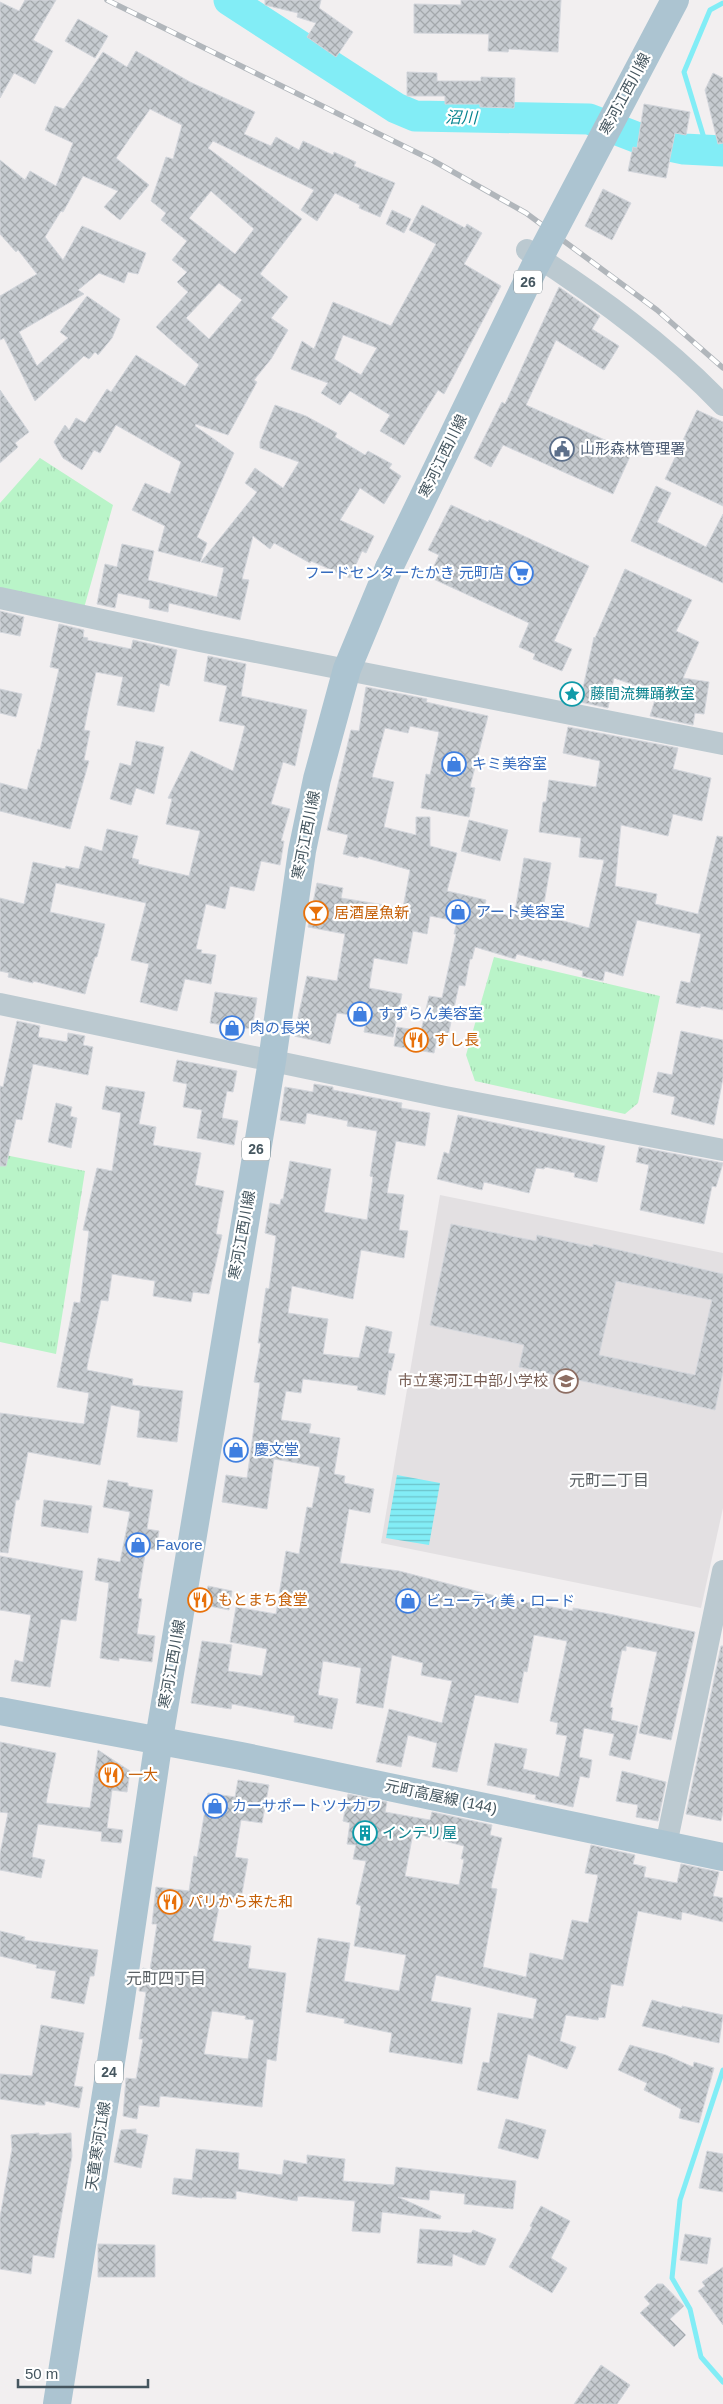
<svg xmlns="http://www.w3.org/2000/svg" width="723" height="2404" font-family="Helvetica,'Noto Sans JP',sans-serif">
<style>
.education{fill:#e3e0e2}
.park{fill:url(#park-tufts)}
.water{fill:url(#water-rules)}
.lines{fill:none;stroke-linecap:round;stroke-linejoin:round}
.stream{stroke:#82edf6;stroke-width:5}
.river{stroke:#82edf6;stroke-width:31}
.building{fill:url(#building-cross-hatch);stroke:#d3d6dc;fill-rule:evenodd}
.minor{stroke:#bbc9d0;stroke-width:22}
.major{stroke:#acc4d1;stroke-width:28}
.rail-casing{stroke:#b1b6bb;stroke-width:5.5}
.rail{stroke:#fff;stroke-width:4;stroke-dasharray:11;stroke-linecap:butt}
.major-bridge{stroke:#acc4d1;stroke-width:28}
.labels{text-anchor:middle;stroke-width:4.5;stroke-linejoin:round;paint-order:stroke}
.shield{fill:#fff;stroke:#7d898f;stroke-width:1}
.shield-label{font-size:14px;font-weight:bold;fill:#45565f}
.street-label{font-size:15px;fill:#45565f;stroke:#fff}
.service-label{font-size:15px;fill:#4e5e75;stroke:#fff;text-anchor:start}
.shop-label{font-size:15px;fill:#366cbe;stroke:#fff;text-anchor:start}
.culture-label{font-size:15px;fill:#0d838f;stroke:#fff;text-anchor:start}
.food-label{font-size:15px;fill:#c56008;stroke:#fff;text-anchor:start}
.education-label{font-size:15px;fill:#785e54;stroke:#fff;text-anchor:end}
.water-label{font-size:16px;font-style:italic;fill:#04838e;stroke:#fff}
.neighbourhood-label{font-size:16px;fill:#5b6165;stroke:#fff}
</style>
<defs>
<pattern id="park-tufts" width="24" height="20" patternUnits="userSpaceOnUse" patternTransform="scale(1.25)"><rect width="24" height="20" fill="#b9f4c8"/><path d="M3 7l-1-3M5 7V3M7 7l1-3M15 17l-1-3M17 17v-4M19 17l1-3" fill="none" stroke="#a0d3ae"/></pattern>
<pattern id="water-rules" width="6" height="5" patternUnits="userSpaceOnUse" patternTransform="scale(1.25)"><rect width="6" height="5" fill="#82edf6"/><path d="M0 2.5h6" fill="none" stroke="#6cc3ca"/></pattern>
<pattern id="building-cross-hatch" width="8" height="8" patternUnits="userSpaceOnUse" patternTransform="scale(1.25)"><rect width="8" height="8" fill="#c6cbd0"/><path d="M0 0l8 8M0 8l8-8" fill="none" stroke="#a3a8ac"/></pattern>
</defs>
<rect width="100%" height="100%" fill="#f2eff0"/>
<!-- education -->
<path class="education" d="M440,1195L723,1253V1508L701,1608L381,1543Z"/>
<!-- park -->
<path class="park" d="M40,458L113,505L84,608L0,590V503Z
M494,957L660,996L638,1103L625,1114L475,1081L466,1055Z
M0,1154L85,1171L56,1354L0,1342Z"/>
<!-- water -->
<path class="water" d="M397,1475L440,1483L429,1545L386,1538Z"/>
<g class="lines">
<!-- stream -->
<path class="stream" d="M704,138L684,72L710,10L723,3
M723,2070L680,2200L672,2278L690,2309L701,2357L723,2382"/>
<!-- river -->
<path class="river" d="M229,0L396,108L415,116L589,119L646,141L684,149L723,151"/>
</g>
<!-- building -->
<path class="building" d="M25,0H56L33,40L53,51L35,84L14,73L0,98V2L19,11Z
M265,0H321L319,8L353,32L336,57L307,37L316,23L297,17L298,13L265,5Z
M461,0H561L558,52L509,49L508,52L488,51L489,34L414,33V4L461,5Z
M78,19L108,36L95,58L65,41Z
M136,51L190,82L255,112L244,134L271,146L276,137L299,150L303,141L333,155L334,152L356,162L354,166L395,183L380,217L359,208L360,205L335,193L317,221L301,210L314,190L213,141L208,148L302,219L260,274L288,297L271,318L288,330L271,359L254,380L257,382L228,435L196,424L195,426L234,453L197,537L207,543L200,562L158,551L165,526L132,510L145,483L170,494L181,462L116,425L100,453L94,450L82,470L63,458L54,442L65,425L69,430L76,418L85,423L107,389L111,392L136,355L185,386L199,365L156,327L188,292L177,282L187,272L172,260L187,241L161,220L166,213L151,201L166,157L173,159L182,125L150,109L116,158L149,185L120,220L104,207L118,191L83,176L63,212L61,211L45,237L63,260L82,226L146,253L138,274L128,272L124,283L99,273L78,290L84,294L19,332L37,366L68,338L60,332L87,296L120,319L112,338L98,355L95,352L89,359L84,356L35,401L4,338L0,340V296L37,274L18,250L16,252L0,234V160L25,180L30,171L56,186L73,143L45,130L55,106L64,109L103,52L127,67ZM211,191L254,229L235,254L189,218ZM219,283L242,300L209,339L186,318Z
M407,72L437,73V81H481V77L515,78L514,108L480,107V104H445V96H407Z
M713,73L723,78V143L718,144L705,90Z
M644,104L690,112L686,135L675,133L666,178L628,171L633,147L637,148Z
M603,189L631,203L612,240L585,226Z
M422,205L465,228L467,224L482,233L464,264L501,286L444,394L438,390L404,445L380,431L390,415L350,391L340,405L321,393L328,383L291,369L302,341L314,349L333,302L391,326L436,244L409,230ZM343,335L377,348L361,375L334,359Z
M392,210L411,219L404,233L386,224Z
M559,287L600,316L592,329L619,346L604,370L556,340L526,405L632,452L613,494L503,445L491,467L474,458L502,402L505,404Z
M0,390L29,432L15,443L18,447L0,463Z
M275,405L306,416L337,433L335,437L365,455L368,451L392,464L389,468L401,476L384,504L360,488L340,520L374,536L366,553L362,551L350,578L311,561L310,563L274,543L270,549L253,536L242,579L249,580L240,620L169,603L168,612L149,608L150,600L118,593L115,608L97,604L105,564L117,567L122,544L154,551L148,580L217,597L224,568L201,562L257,492L245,483L255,468L283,488L299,462L260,448V442Z
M697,410L723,422V506L665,479Z
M656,486L671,493L657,522L706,547L723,514V583L631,541Z
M451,505L488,522L489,520L589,566L554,641L572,649L562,671L533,659L535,654L519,647L529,623L429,577L439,555L428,550Z
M625,569L692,600L676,631L699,642L683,678L709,682L704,714L695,713L693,725L650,716L657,693L614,678L608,708L580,702L594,637L595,638Z
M0,611L24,617L20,636L0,632Z
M59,624L84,630L83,637L88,638L87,640L131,649L133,640L177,650L169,686L160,683L154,712L117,705L123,677L96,672L84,730L90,731L84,760L89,761L70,829L0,811V783L27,790L38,749L40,750L59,669L50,667Z
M208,656L246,664L241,696L307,710L295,766L283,762L271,804L290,809L281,841H284L280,865L261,861L254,891L230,886L225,909L206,904L196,949L202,950L201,953L216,955L211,984L185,979L177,1011L140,1002L149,964L131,960L146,903L56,883L50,912L105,924L97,957H95L85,994L33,981V983L8,977L9,973L0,971V898L24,904L33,862L65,869L66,866L79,869L85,846L102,851L107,829L138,836L132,858L139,860L138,864L189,876L200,831L166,824L172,799L168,798L191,751L233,771L245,726L219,721L227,686L204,681Z
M366,687L427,699L426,702L488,716L470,787L475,788L469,817L421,808L426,774L430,775L439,732L410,726L408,733L385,728L372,777L394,782L384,827L416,835V817H430V846L457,853L447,891L486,900L484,909L514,917L524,858L551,863L542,915L589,928L604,860L579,857L581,838L539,832L543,802H546L549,780L596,787L600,761L563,753L568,727L678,748L673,769L711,778L702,821L673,814L668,836L621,825L615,886L657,894L655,904L698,914L717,836L723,837V1010L701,1006L700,1008L676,1003L681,981L690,983L701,934L637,920L623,976L605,971L603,981L582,976L583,971L542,959V961L517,954L515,959L475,947L472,959H470L465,986L459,985L448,1036L438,1033L434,1053L394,1046L397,1027L421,1031L429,996L442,998L456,934H454L457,921L430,916L427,934L413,931L407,964L374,958L369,988L402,994L393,1037L364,1032L367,1017L337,1013L330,1044L294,1036L307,976L337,981L345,934L308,927L317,883L343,888L341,898L403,908L410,870L359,856L358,858L343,854L348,835L327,830L351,730L359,731Z
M0,689L22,694L16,717L0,713Z
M136,741L164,747L154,794L136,788L131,805L110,799L120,763L131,766Z
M469,820L508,830L500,861L461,851Z
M215,992L257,998L252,1029L210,1023Z
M17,1021L40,1026L38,1037L67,1042L68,1033L85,1036L83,1045L93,1047L88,1075L33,1064L22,1120L16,1119L6,1166H0V1086L3,1087Z
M681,1031L723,1040V1078L714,1125L671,1114L675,1097L653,1092L658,1072L672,1075Z
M177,1060L237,1071L233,1092L227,1091L222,1118L238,1121L234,1145L197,1138L202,1110L183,1107L187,1084L173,1081Z
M314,1084L333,1087V1090L402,1103L401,1108L430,1113L425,1146L396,1141L387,1193L404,1195L399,1230L408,1231L404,1258L361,1250L353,1299L292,1286L288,1313L328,1319L323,1354L359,1358L366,1326L392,1332L388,1353L395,1354L391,1371L389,1370L385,1395L357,1390L358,1386L303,1379L301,1393L286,1391L281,1420L311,1424L309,1433L340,1438L334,1474L345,1476L344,1483L374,1489L370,1513L349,1509L340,1563L399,1571L499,1597L573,1611V1608L604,1613L695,1632L671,1740L639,1733L657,1652L626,1646V1651L622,1650L610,1707L613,1708L611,1720L638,1726L630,1760L609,1755L614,1734L584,1728L579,1757L592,1760L589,1778L580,1776L573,1807L535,1799L536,1795L487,1785L495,1743L527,1749L523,1769L559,1777L567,1736L556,1734L558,1723L550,1721L567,1641L534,1635L527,1672L524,1671L518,1703L475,1695L457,1772L432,1767L437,1743L408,1735L401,1767L376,1762L389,1709L442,1723L452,1681L421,1675L423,1663L392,1655L383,1708L356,1703L361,1668L323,1661L318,1695L338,1699L332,1729L294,1722L295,1716L232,1704L231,1709L191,1703L202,1641L232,1645L228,1671L262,1676L267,1649L230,1642L236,1607L276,1614L286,1551L299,1554L307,1507L312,1508L320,1467L274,1459L267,1509L222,1502L226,1475L247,1478L260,1383L254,1382L261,1343H258L266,1288L269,1289L276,1236L265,1233L270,1203L280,1205L281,1199H283L290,1161L331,1169L324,1212L367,1220L373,1177L370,1176L377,1131L347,1126L348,1121L307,1113L305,1124L280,1120L285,1087L313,1092Z
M106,1086L145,1092L139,1124L156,1127L153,1145L201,1153L195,1185L224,1191L216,1234L222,1235L209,1294L193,1292L191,1302L153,1296L155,1281L112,1274L108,1301L101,1300L87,1367V1370L133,1379L132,1385L183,1391L177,1442L137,1437L140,1411L111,1405L100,1465L28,1452L19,1500H16L8,1553L0,1552V1413L84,1424L89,1393L57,1387L74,1302L80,1303L89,1231L83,1230L97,1168L112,1171L121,1113L102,1109Z
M56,1103L72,1107L70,1116L77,1118L71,1148L48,1142Z
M458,1115L605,1146L597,1182L574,1177L575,1173L545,1167L544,1169L536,1168L529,1193L484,1182L482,1190L437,1179L444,1152L449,1154Z
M639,1147L723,1163L716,1187L712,1186L704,1224L640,1210L649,1165L636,1162Z
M451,1224L536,1241L537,1235L593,1247V1244L723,1274V1372L715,1410L519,1367L524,1345L430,1325ZM616,1281L712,1300L695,1375L599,1355Z
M108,1480L128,1483V1486L153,1490L147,1529L159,1531L156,1550L146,1548L138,1598L142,1599L137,1634L155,1636L152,1662L119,1658V1661L100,1658L109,1583L95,1580L98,1558L120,1562L130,1512L103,1507Z
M44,1500L92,1506L88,1533L41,1526Z
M0,1556L83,1571L76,1621L61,1619L50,1687L11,1681L15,1660L23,1662L31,1615L0,1610Z
M208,1586L232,1591L229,1610L204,1605Z
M721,1646H723V1811L721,1821L686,1814Z
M0,1742L56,1753L46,1803L90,1808L98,1750L130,1771L127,1792L112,1790L107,1828L123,1830L121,1843L101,1841L102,1832L38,1824L32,1857L45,1860L41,1878L0,1870V1854L8,1813L0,1812Z
M622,1771L666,1782L658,1821L636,1817L638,1805L616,1801Z
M238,1780L269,1785L262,1823L241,1820L235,1857L248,1859L241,1899L221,1896L213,1938V1941L251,1946L248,1968L286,1973L276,2061L267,2059L262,2107L160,2096L159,2107L139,2105L137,2119L123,2116L126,2078L136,2079L143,2039H139L146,1992L139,1991L143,1968L150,1970L157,1924H152L156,1887L189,1891L194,1856L197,1857L208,1793L235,1797ZM212,2011L246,2016L245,2019L254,2020L248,2059L204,2054Z
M348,1794L387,1802L385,1812L430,1820L432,1812L492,1825L490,1835L502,1838L491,1888L497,1889L483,1967L526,1977L530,1953L563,1960L572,1920L588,1923L598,1875L585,1873L591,1845L635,1855L633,1864L646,1867L644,1877L677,1883L681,1864L719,1872L713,1896L723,1898V1922L682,1912L681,1920L638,1911L623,1986L611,1984L605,2018L599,2017L598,2020L566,2015L560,2041L576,2047L567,2069L528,2054L518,2099L477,2090L483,2062L489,2063L498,2013L533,2019L537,1999L436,1975L431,2001L471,2008L462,2064L389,2052L392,2033L344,2023L345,2019L306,2012L318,1938L350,1943L344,1981L399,1991L406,1955L354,1946L361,1906L356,1904L366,1861L353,1859L356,1845L347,1844L350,1823L343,1821ZM413,1833L464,1846L461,1859H464L459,1885L405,1876Z
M0,1931L25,1937L24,1940L98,1950L94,1976H90L84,2004L51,1998L56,1971L36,1968L37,1965L0,1956Z
M652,2000L682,2008V2006L723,2015L719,2043L642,2026Z
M41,2025L84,2033L74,2086L83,2087L79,2108L45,2101V2105H39L0,2099V2074L32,2076Z
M630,2045L666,2055L693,2067L694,2062L714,2068L699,2123L679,2118L681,2109L644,2090L647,2083L618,2070Z
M506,2119L546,2130L538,2159L498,2148Z
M136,2129V2133L148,2135L141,2168L114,2162L121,2130Z
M39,2133V2135L71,2133L72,2156L54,2258L33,2255L31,2274L0,2269V2217L12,2149L11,2135Z
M196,2149L239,2153L238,2169L282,2175L284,2160L307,2164V2155L345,2159L343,2181L394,2185L396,2167L516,2181L513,2209L464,2204L465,2194L430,2190L429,2200L398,2197L441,2216L440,2219L382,2212L380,2233L352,2231L355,2201L298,2196L297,2201L236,2191V2199L202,2197V2198L172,2194L174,2178L192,2180Z
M707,2151L723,2154V2192L699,2188Z
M541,2206L570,2221L551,2258L567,2268L552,2293L509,2267L532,2227L530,2226Z
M420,2229L471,2233L473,2230L496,2239L485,2265H479L453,2254L452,2266L417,2263Z
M685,2234L711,2238L707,2264L680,2260Z
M98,2244L155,2245V2277H98Z
M723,2267V2325L698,2291L705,2286L702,2282Z
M657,2284H663L684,2306L670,2319L686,2335L674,2347L640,2313L650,2304L644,2297Z
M601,2365L630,2385L617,2404H574Z"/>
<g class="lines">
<!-- minor -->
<path class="minor" d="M527,250C597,295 666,345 723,405
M0,598L200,641L723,744
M0,1004L445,1097L723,1150
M666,1845L723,1571"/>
<!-- major -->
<path class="major" d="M0,1711L241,1756L723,1857
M57,2404L120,2005L159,1739L272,1061L302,851L317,779L347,669L389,568"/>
<!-- rail casing -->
<g class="rail-casing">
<path id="rail" d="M107,0L432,160L526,213L657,310L723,368"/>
</g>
<!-- rail -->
<use href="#rail" class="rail"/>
<!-- major-bridge -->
<path class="major-bridge" d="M389,568L534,268L675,0"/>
</g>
<!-- icons -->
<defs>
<g id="civic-ring" transform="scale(1.25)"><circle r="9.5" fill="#fff" stroke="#5c6f8a" stroke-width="1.5"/><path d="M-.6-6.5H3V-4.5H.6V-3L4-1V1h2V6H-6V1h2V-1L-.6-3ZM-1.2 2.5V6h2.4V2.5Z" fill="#5c6f8a"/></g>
<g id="supermarket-ring" transform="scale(1.25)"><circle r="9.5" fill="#fff" stroke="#3f7fe0" stroke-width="1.5"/><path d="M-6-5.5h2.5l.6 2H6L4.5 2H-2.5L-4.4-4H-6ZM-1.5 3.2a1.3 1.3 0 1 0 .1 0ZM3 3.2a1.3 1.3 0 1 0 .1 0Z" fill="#3f7fe0"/></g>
<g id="sight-ring" transform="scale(1.25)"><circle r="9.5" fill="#fff" stroke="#0f9aa8" stroke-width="1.5"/><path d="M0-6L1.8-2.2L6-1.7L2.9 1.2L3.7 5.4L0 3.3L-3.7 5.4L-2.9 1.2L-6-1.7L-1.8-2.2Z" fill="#0f9aa8"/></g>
<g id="shop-ring" transform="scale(1.25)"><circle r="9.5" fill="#fff" stroke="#3f7fe0" stroke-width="1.5"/><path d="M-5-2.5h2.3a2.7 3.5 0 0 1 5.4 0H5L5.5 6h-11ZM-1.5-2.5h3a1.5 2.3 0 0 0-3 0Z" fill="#3f7fe0"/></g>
<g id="bar-ring" transform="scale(1.25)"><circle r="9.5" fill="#fff" stroke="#e8710a" stroke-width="1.5"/><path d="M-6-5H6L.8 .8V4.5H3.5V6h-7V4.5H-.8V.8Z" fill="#e8710a"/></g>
<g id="restaurant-ring" transform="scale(1.25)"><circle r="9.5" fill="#fff" stroke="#e8710a" stroke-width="1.5"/><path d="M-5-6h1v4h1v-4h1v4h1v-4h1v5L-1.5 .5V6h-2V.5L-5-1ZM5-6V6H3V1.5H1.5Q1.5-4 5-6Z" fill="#e8710a"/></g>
<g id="school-ring" transform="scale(1.25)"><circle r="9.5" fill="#fff" stroke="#8d6e63" stroke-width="1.5"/><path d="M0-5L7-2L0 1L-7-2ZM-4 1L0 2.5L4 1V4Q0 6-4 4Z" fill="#8d6e63"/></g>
<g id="building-ring" transform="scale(1.25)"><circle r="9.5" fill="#fff" stroke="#0f9aa8" stroke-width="1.5"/><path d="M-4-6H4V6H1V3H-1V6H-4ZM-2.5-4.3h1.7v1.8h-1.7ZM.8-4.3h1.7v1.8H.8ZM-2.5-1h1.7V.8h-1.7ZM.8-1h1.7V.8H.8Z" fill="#0f9aa8"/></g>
</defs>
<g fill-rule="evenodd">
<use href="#civic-ring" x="562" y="449"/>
<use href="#supermarket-ring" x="521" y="573"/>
<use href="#sight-ring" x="572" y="694"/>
<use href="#shop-ring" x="454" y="764"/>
<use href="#shop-ring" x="458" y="912"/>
<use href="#bar-ring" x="316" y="913"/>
<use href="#shop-ring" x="360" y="1014"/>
<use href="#shop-ring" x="232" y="1028"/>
<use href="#restaurant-ring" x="416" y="1040"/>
<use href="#school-ring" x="566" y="1381"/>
<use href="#shop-ring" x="236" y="1450"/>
<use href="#shop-ring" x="138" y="1545"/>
<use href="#restaurant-ring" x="200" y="1600"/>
<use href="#shop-ring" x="408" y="1601"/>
<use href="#restaurant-ring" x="111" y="1775"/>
<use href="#shop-ring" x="215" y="1806"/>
<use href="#building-ring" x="365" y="1833"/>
<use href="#restaurant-ring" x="170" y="1902"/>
</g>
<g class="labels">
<!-- shield labels -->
<g class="shield">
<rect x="514" y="270.5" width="28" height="23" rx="4"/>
<rect x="242" y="1137.5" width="28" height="23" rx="4"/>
<rect x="95" y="2060.5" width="28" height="23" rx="4"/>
</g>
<g class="shield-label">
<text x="528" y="287">26</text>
<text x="256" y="1154">26</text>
<text x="109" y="2077">24</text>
</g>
<!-- street labels -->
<g class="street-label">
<text transform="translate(625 94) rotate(-62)" y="5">寒河江西川線</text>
<text transform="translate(443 456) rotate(-64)" y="5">寒河江西川線</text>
<text transform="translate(306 835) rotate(-79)" y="5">寒河江西川線</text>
<text transform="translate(242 1235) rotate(-80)" y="5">寒河江西川線</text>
<text transform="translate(172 1664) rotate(-80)" y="5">寒河江西川線</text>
<text transform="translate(441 1797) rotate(12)" y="5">元町高屋線 (144)</text>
<text transform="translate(98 2146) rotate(-81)" y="5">天童寒河江線</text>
</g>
<!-- service labels -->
<g class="service-label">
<text x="580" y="454">山形森林管理署</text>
</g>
<!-- shop labels -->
<g class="shop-label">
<text x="504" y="578" text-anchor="end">フードセンターたかき 元町店</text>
<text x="472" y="769">キミ美容室</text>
<text x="476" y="917">アート美容室</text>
<text x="378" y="1019">すずらん美容室</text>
<text x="250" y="1033">肉の長栄</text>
<text x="254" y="1455">慶文堂</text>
<text x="156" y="1550">Favore</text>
<text x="426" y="1606">ビューティ美・ロード</text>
<text x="232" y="1811">カーサポートツナカワ</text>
</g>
<!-- culture labels -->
<g class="culture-label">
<text x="590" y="699">藤間流舞踊教室</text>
<text x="382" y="1838">インテリ屋</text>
</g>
<!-- food labels -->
<g class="food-label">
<text x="334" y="918">居酒屋魚新</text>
<text x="434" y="1045">すし長</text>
<text x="218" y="1605">もとまち食堂</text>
<text x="128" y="1780">一大</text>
<text x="188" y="1907">パリから来た和</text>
</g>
<!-- education labels -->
<g class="education-label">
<text x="548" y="1386">市立寒河江中部小学校</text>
</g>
<!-- water labels -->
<g class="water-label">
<text transform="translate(461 117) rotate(1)" y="6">沼川</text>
</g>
<!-- neighbourhood labels -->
<g class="neighbourhood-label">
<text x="609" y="1486">元町二丁目</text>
<text x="166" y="1984">元町四丁目</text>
</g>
</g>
<!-- scale -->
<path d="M18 2379v8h130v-8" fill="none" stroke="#45565f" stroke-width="2.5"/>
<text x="25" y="2379" font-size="15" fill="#45565f" stroke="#ffffff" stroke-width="4" paint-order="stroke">50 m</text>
</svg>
